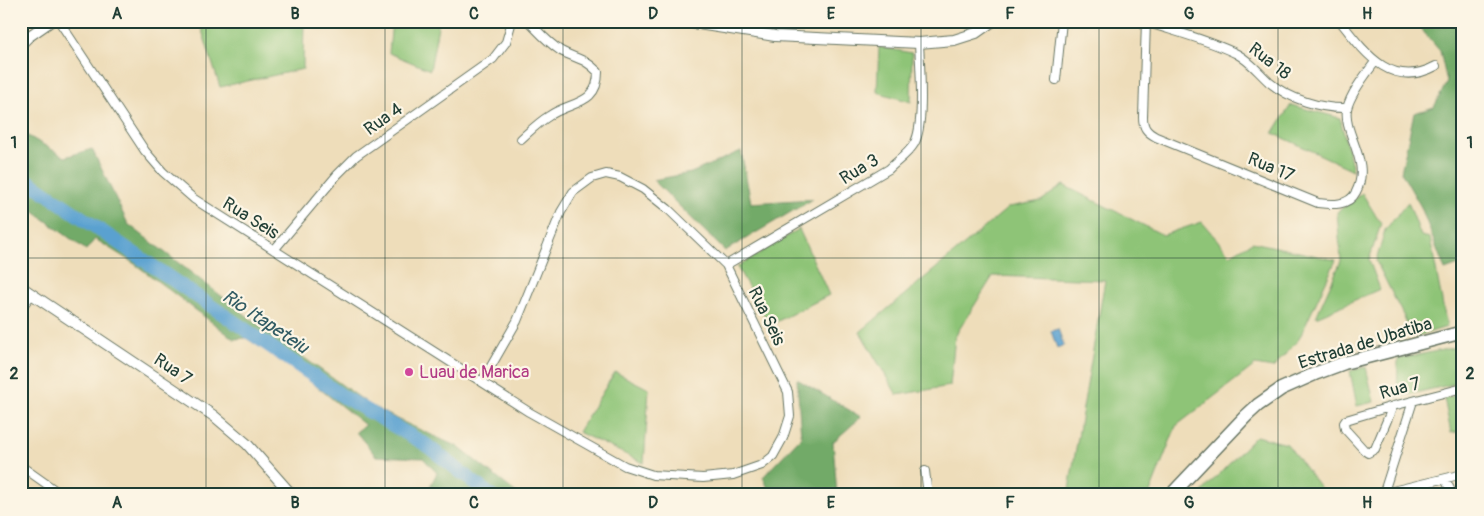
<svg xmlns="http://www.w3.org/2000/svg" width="1484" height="516" font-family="Pangolin,sans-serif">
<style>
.green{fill:#8ec477;stroke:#568056}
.forest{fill:#72aa68;stroke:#48744e}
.water{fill:#5aa1d0;stroke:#3c6f82}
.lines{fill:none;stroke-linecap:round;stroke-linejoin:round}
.river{stroke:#5aa1d0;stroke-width:14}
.minor-casing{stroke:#677563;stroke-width:10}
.tertiary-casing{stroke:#677563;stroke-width:12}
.primary-casing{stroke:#677563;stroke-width:15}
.minor{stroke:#fff;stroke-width:8}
.tertiary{stroke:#fff;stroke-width:10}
.primary{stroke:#fff;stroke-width:12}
.grid{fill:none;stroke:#1f3d34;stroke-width:1;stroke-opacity:0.55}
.hotel-dot{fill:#d1479c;stroke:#fcf5e5;stroke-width:2}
.labels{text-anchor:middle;stroke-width:4.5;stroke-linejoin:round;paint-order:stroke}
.street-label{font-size:18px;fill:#1f3d34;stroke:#fcf5e5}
.hotel-label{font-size:18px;fill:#b23c85;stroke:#fcf5e5;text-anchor:start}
.water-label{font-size:19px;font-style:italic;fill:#315b63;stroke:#fcf5e5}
.neatline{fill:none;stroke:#1f3d34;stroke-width:2}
.grid-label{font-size:16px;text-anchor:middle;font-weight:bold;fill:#1f3d34}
</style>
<rect width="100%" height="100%" fill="#fcf5e5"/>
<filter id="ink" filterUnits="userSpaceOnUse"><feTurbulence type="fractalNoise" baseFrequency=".02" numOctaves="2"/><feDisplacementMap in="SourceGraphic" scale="10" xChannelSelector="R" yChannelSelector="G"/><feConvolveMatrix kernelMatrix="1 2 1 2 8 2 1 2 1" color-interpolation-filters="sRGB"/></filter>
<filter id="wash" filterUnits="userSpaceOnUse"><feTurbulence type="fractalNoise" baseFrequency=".0096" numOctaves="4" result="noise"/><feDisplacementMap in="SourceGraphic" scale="20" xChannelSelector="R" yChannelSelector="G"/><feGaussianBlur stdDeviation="1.12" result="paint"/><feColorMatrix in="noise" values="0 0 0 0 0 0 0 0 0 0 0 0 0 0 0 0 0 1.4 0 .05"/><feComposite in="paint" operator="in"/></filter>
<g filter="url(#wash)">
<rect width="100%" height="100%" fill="#eeddba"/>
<!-- green -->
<path class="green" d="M199,21H304L303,69L220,87Z
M392,21H439L430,70L389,53Z
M879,47L912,53L911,102L877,92Z
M1291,105L1340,118L1353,170L1273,133Z
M1063,185L1163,235L1202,222L1230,255L1252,242L1336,260L1299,339L1273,368L1255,365L1176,426L1149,495H1068L1105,280L993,276L955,336L950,386L897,395L860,332L1009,207L1041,201Z
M1362,193L1381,224L1369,260L1380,289L1316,317L1341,261L1337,212Z
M1408,202L1421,236L1430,238L1447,327L1414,337L1376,261L1385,230Z
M799,229L829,295L770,325L737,267Z
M1462,346L1463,382L1397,397L1398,359Z
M1366,367L1374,402L1357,406L1350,371Z
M615,372L649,389L644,463L578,432Z
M1460,395L1463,406V431L1451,433L1444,398Z
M1256,436L1287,444L1326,495H1199Z"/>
<!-- forest -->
<path class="forest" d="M912,21H975L973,23L912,27Z
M1422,21H1438L1439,27L1463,21V106L1460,110L1463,114V270L1459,265L1445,270L1421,207L1401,172L1414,113L1434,107L1447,82L1440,51L1421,29Z
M21,132L65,157L92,149L128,224L272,335L370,405L403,422L458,447L519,495H440L430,486L437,473L423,458L376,456L356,432L365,425L300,373L246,338L234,339L135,264L95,239L86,250L21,202Z
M741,151L751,203L813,199L725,251L653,180L691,173Z
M797,379L861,417L833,442L837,495H771L763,477L801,437Z"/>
<!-- water -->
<path class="water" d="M1058,329L1064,345L1057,348L1051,331Z"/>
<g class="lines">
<!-- river -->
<path class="river" d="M21,176L344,397L425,444L490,495"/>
</g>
</g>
<g filter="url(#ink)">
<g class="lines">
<!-- minor casing -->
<g class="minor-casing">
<path id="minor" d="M59,21L145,151L163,172L194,199L529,412L625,466L653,475L703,478L733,475L762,465L773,456L783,438L790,416L788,392L726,265L668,209L643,189L620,177L606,174L592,178L573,192L561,212L517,321L482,382
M1146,21L1143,117C1143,128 1147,132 1156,137L1318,203C1332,205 1349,206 1356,192C1372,161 1343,135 1347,109C1350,94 1366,74 1375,62
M1340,21C1365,53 1391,90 1436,66
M1146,22C1176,32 1209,40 1237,54C1250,61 1258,72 1269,82C1289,99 1321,109 1347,108
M1056,80L1062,21
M521,139C530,131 539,122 549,116C570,101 598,106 598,72C585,58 576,59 561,51C548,43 538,31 528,21
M274,250L337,175L356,156L493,59L506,42L512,21
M726,265L889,169C897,161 908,154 914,144C925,126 920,66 919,43
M21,308L32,294
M1393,406L1375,449L1368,453L1365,451L1345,429L1344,423L1346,420L1393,406L1463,388
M21,466L62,495
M925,471L928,495
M1445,479L1453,495
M1384,493L1463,474
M1383,495L1413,401
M1456,495L1463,489"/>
</g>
<!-- tertiary casing -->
<g class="tertiary-casing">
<path id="tertiary" d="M679,21L775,36L919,43L954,40L976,33L993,21
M21,44L28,37L51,21
M21,287L214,416L247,444L292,495"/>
</g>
<!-- primary casing -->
<g class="primary-casing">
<path id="primary" d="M1171,495L1246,416L1258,405L1281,389L1317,373L1344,363L1463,332"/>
</g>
<!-- minor -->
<use href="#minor" class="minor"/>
<!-- tertiary -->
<use href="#tertiary" class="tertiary"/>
<!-- primary -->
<use href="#primary" class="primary"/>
</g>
</g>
<!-- grid -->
<path class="grid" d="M206,21V495M385,21V495M563,21V495M742,21V495M921,21V495M1099,21V495M1278,21V495M21,258H1463"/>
<!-- markers -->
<circle class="hotel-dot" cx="409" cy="372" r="5"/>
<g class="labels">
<!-- street labels -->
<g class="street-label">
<text transform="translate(1270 61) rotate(38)" y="6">Rua 18</text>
<text transform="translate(383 119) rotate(-35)" y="6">Rua 4</text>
<text transform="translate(1271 167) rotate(23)" y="6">Rua 17</text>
<text transform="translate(859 169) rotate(-31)" y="6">Rua 3</text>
<text transform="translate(251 218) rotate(32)" y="6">Rua Seis</text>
<text transform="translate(767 316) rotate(64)" y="6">Rua Seis</text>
<text transform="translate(1365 343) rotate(-17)" y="6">Estrada de Ubatiba</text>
<text transform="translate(173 369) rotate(34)" y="6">Rua 7</text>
<text transform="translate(1400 388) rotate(-15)" y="6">Rua 7</text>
</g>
<!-- hotel labels -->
<g class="hotel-label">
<text x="419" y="378">Luau de Marica</text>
</g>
<!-- water labels -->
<g class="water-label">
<text transform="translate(266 321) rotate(34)" y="7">Rio Itapeteiu</text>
</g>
</g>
<!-- margin -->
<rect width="1484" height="516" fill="none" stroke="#fcf5e5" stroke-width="55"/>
<rect x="28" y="28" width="1428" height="460" class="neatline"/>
<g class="grid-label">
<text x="117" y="19">A</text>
<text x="295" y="19">B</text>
<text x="474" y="19">C</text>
<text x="653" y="19">D</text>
<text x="831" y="19">E</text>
<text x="1010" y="19">F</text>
<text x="1189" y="19">G</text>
<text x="1367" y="19">H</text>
<text x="14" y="148">1</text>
<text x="1470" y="148">1</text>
<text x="14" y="379">2</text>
<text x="1470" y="379">2</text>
<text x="117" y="508">A</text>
<text x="295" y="508">B</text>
<text x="474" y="508">C</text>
<text x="653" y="508">D</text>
<text x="831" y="508">E</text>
<text x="1010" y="508">F</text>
<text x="1189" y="508">G</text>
<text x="1367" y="508">H</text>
</g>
</svg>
